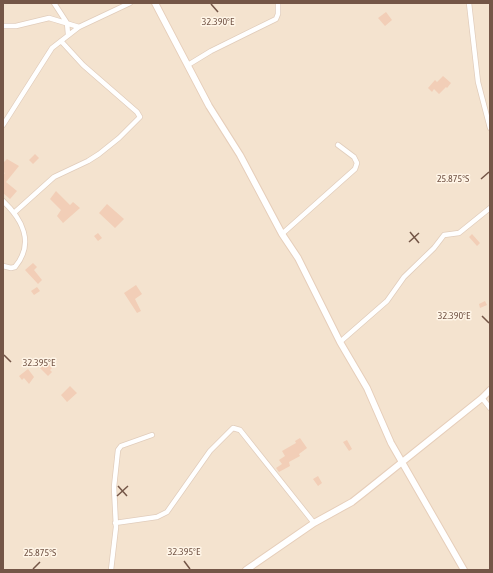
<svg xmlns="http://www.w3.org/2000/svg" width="493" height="573" font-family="'Asap Condensed',sans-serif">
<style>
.residential{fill:#f4e3cf}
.building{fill:#f2ceb7}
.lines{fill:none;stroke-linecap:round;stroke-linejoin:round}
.street-casing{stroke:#e1cdbc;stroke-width:6}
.secondary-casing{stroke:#e6ceba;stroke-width:8}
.street{stroke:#fff;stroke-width:4.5}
.secondary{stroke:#fff;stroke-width:6}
.ticks{fill:none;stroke:#745647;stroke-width:1.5}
.ticks-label{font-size:10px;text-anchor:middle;fill:#745647;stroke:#fff5e7;stroke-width:3;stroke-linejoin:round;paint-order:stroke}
</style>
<rect width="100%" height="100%" fill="#fdf1e0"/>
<!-- residential -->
<path class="residential" d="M3,3H490V570H3Z"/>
<!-- building -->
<path class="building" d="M386,12L392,20L385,26L378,18Z
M443,76L451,83L447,88L446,87L439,94L434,89L432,92L428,88L435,80L437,82Z
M35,154L39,158L33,164L29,160Z
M7,159L19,166L6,182L17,191L10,199L3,193V175L5,173L3,172V163Z
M56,191L70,205L73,202L80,208L63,223L57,216L61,210L50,199Z
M107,204L124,219L115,228L99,213Z
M98,233L102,238L98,241L94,236Z
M472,234L480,243L477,246L469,237Z
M33,263L37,267L34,270L42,280L38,284L25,270Z
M136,285L142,294L135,299L141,311L137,313L124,293Z
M37,287L40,291L34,295L31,291Z
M485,301L487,305L480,308L479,304Z
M46,361L52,368L50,370L52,372L48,376L40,368Z
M28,369L34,377L29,384L24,378L22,380L19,376Z
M70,386L77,393L67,402L61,395Z
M300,438L307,448L299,454L300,456L289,462L290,466L279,472L276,468L282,464L279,460L285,456L282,451L296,443L295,441Z
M347,440L352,449L349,451L343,442Z
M318,476L322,483L318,486L313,479Z"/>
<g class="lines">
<!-- street casing -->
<g class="street-casing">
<path id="street" d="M54,3L67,23L68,34
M469,3L478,82L490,128
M3,26H16L49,18L79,27
M188,65L211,51L276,19L278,14V3
M3,125L52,48L79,27L130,3
M3,201C22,219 35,243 15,267L11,268L3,266
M15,212L54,177L88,161L99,154L119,138L140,117L137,112L83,65L61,41
M282,234L355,169L357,163L354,157L338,145
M340,342L387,301L404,277L434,248L444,235L459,233L490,208
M482,398L490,408
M115,523L157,517L167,512L210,451L233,428L240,430L314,523
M111,570L116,527L114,487L118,450L121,446L152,435"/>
</g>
<!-- secondary casing -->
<g class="secondary-casing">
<path id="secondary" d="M155,3L209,106L240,155L282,234L298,258L340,342L367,388L391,443L464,570
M246,570L314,523L352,502L366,491L482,398L490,390"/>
</g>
<!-- street -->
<use href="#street" class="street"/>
<!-- secondary -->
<use href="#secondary" class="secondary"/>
</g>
<!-- ticks -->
<path class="ticks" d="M211,4L218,12M481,179L489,172M410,232L419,243M409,242L419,233M482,316L489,323M4,355L11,362M118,486L127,496M117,496L128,486M184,561L190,569M33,569L40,562"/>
<g class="ticks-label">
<text x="218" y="25">32.390°E</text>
<text x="453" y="182">25.875°S</text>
<text x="454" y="319">32.390°E</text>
<text x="39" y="366">32.395°E</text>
<text x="184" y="555">32.395°E</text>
<text x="40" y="556">25.875°S</text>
</g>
<!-- border -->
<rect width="493" height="573" fill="none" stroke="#745647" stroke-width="8"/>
</svg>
